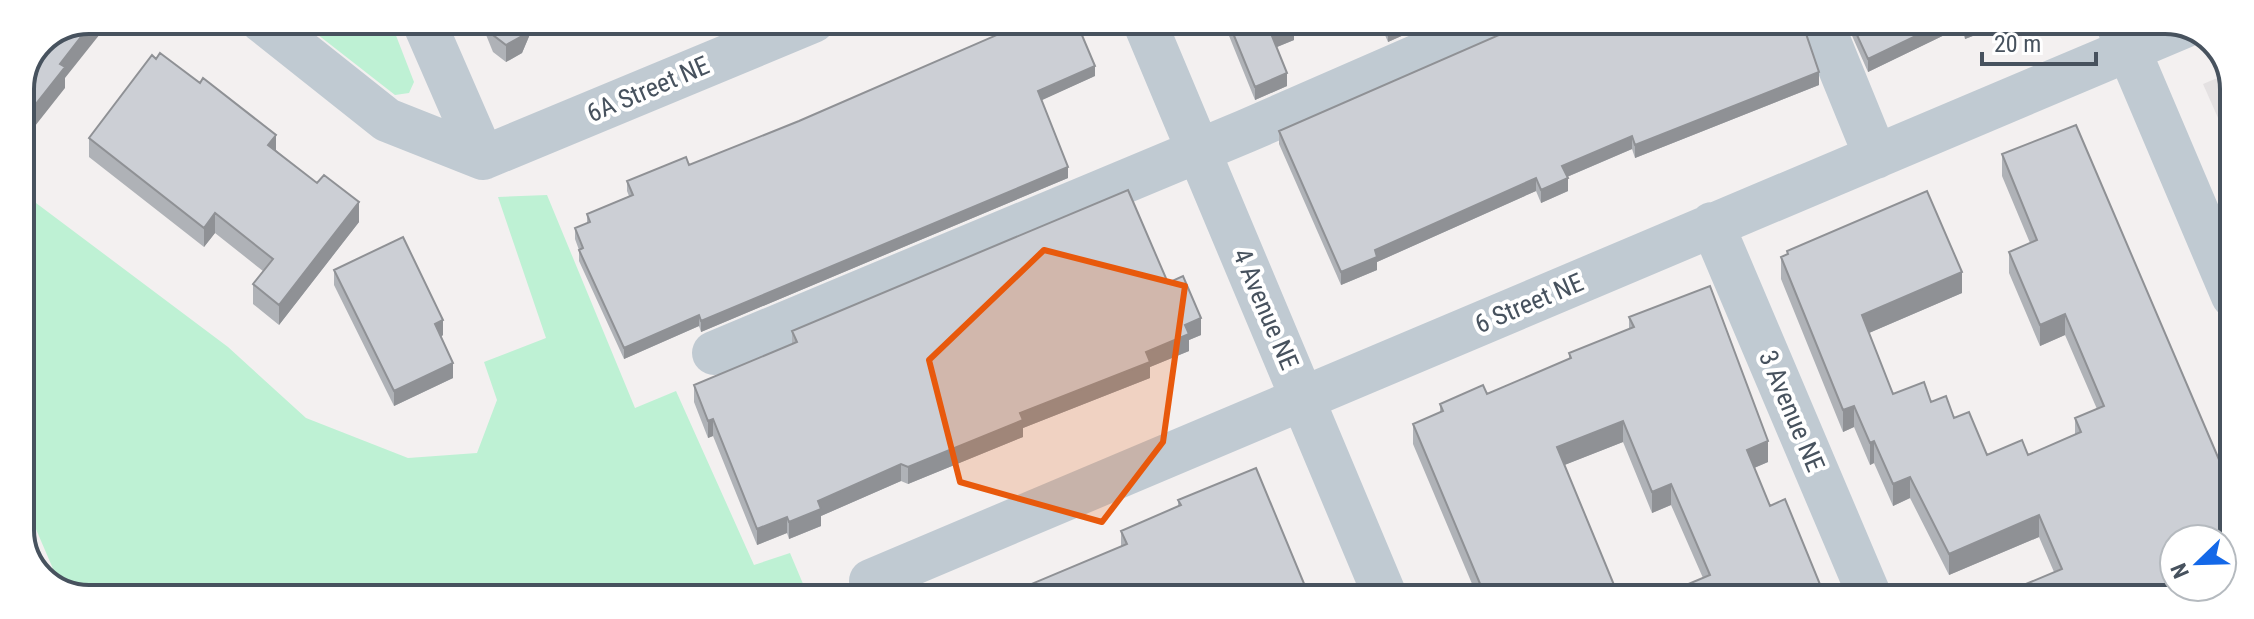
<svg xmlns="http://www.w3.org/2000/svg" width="2254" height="619" font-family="'Roboto Condensed',sans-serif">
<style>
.education{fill:#e4e1e2}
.green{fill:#bef1d4}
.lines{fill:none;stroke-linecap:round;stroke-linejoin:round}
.minor{stroke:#c0cad2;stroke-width:44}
.wall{fill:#afb2b7}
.shaded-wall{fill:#8f9195}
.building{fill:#cccfd5;stroke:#8f9195;stroke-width:2}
.marked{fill:#e8590c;fill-opacity:0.2;stroke:#e8590c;stroke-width:6;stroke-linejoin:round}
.labels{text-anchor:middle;stroke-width:8;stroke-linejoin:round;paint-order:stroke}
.street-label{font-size:26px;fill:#47525e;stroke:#fff}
.rim{fill:none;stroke:#47525e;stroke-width:4}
</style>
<rect width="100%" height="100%" fill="#f3f0f0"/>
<!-- education -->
<path class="education" d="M2229,73L2234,84V154L2203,84Z"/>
<!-- green -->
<path class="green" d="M299,20H390L414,82L409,93L395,95Z
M20,191L228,347L306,418L408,458L477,453L497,400L484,362L546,338L498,197L547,195L635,408L676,391L754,565L790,553L809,598L72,597L63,592L20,492Z"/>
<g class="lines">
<!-- minor -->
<path class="minor" d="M261,20L387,120L483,158
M423,20L483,158
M1144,21L1386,598
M1821,22L1876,157
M2118,25L2233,296
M483,158L813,21
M1712,224L1871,599
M714,353L1246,131L1496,22
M871,581L2187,25"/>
</g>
<!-- wall -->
<path class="wall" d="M480,20H536L522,53L506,62L493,52Z
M558,20L605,21L582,31L580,27L564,34Z
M1223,21H1292L1294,40L1277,47L1287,86L1255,100Z
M1379,21H1435L1388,42Z
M1846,22H2009L1965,39L1961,27L1868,72Z
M1516,24L1819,85L1635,158L1632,149L1567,177L1568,191L1541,203L1536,191L1377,262V270L1341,285L1279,144V131L1506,32Z
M156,59L276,150L359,222L279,325L253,304V284L263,271L215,233L204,247L89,157V138Z
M1095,76L1041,100L1068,178L701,332L699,326L624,359L579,261V250L575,239V228L587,223V214L629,196L627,191V181L689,165Z
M2002,154L2232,490L2054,572L2039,537L1949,575L1910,498L1893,506L1874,463L1870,465L1854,427L1843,432L1781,279V257L1787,255V251L1962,293L1869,333L1893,394L1931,402L1954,418L1987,455H2028L2075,435V418L2097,409L2065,335L2040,346L2009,273V252L2030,243L2002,176Z
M334,270L443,335L441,337L453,378L394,406L334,285Z
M1168,283L1201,335L1189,340V351L1150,367V378L1023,428V437L908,484L901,481L821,516V526L789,539L787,533L757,545L713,436L708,438L694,402V385L792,344V331Z
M1629,317L1768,462L1754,468L1770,506L1826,599L1703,578L1671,505L1652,513L1623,442L1564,465L1619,598H1478L1413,444V424L1440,412V404L1487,394L1569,359V353L1629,329Z
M1178,500L1310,598L1121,547V531L1178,506Z"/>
<!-- shaded-wall -->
<path class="shaded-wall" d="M94,20H104V29L65,78V88L20,145V124L60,64Z
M529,20H536L522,53L506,62V45Z
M564,20L580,21V27L564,34Z
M582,21H605L582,31Z
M1405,21H1435L1388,42V29Z
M1945,22H1961V27L1868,72V59Z
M1976,22H2009L1965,39V26Z
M1294,27V40L1272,49V36Z
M1095,66V76L1038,102V91Z
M1819,72V85L1635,158V145Z
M1287,73V86L1255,100V87Z
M276,135V154L268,145Z
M1632,136V149L1562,179V166Z
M1068,167V178L701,332V321Z
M1536,178V191L1377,262V270L1341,285V272L1375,250Z
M1568,178V191L1541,203V190Z
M359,202V222L279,325V305Z
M215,213V233L204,247V228Z
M1962,272V293L1862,336V315Z
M2065,314V335L2040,346V325Z
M699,315V326L624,359V348Z
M1201,318V335L1189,340V351L1150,367V378L1023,428V437L908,484V467L1146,352L1185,325Z
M443,320V335L435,340V324Z
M453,363V378L394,406V391Z
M1854,406V427L1843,432V410Z
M713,419V436L708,438V421Z
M1623,421V442L1557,468V447Z
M1768,441V462L1747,471V450Z
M1874,441V463L1870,465V443Z
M901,464V481L821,516V526L789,539V522L818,501Z
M1910,477V498L1893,506V484Z
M1671,484V505L1652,513V492Z
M2039,515V537L1949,575V554Z
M787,517V533L757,545V529Z"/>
<!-- building -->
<path class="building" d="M89,20H94L60,64L65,67L20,124V89L41,40Z
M487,20H529L522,36L506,45L493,35Z
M1029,21H1076L1095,66L1038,91L1068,167L701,321L699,315L624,348L579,250L583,248L575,228L590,222L587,214L633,195L627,181L686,157L689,165L799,121Z
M1228,21H1292L1294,27L1272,36L1287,73L1255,87Z
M1385,21H1405L1388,29Z
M1517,22H1802L1819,72L1635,145L1632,136L1562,166L1568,178L1541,190L1536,178L1375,250L1377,257L1341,272L1279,131L1506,32L1516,24Z
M1851,22H1945L1868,59Z
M1964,22H1976L1965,26Z
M160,53L200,83L203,78L276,135L268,145L317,183L324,175L359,202L279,305L253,284L273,259L215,213L204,228L89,138L152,55L156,59Z
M2076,125L2232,490V547L2222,562V539H2174V587H2200L2165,599H1990L2062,569L2039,515L1949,554L1910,477L1893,484L1874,441L1870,443L1854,406L1843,410L1781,257L1788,254L1787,251L1927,191L1962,272L1862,315L1893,394L1924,382L1931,402L1946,396L1954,418L1969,412L1987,455L2022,440L2028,455L2081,432L2075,418L2104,406L2065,314L2040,325L2009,252L2037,240L2002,154Z
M1128,190L1168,283L1183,276L1201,318L1185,325L1189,334L1146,352L1150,362L1020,413L1023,420L908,467L901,464L818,501L821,509L789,522L787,517L757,529L713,419L708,421L694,385L797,342L792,331Z
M403,237L443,320L435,324L453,363L394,391L334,270Z
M1710,286L1768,441L1747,450L1770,506L1785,499L1826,599L1655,598L1710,575L1671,484L1652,492L1623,421L1557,447L1619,597L1614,598H1486L1413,424L1443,411L1440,404L1483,385L1487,394L1571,358L1569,353L1634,327L1629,317Z
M1256,468L1310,598H998L1127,544L1121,531L1181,505L1178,500Z"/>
<!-- marked area -->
<path class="marked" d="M1044,250L1185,286L1163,442L1102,522L960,482L929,360Z"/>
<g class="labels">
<!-- street labels -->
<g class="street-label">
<text transform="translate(648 89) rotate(-23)" y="9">6A Street NE</text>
<text transform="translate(1529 303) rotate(-23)" y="9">6 Street NE</text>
<text transform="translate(1266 309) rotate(67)" y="9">4 Avenue NE</text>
<text transform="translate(1792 411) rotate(67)" y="9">3 Avenue NE</text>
</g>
</g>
<!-- crop -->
<path d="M0 0H2254V619H0ZM89 34H2165A55 55 0 0 1 2220 89V530A55 55 0 0 1 2165 585H89A55 55 0 0 1 34 530V89A55 55 0 0 1 89 34Z" fill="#fff" fill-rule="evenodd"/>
<path class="rim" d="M89 34H2165A55 55 0 0 1 2220 89V530A55 55 0 0 1 2165 585H89A55 55 0 0 1 34 530V89A55 55 0 0 1 89 34Z"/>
<!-- north arrow -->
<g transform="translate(2198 563) rotate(247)"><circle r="38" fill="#ffffff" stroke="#b5babf" stroke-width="2"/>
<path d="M0-6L14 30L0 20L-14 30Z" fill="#1468e8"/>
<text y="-12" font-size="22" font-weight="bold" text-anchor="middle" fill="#47525e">N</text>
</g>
<!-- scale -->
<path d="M1982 52v12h114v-12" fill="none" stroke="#47525e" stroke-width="4"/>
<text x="1994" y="52" font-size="24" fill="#47525e" stroke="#ffffff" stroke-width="6" paint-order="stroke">20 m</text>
</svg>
